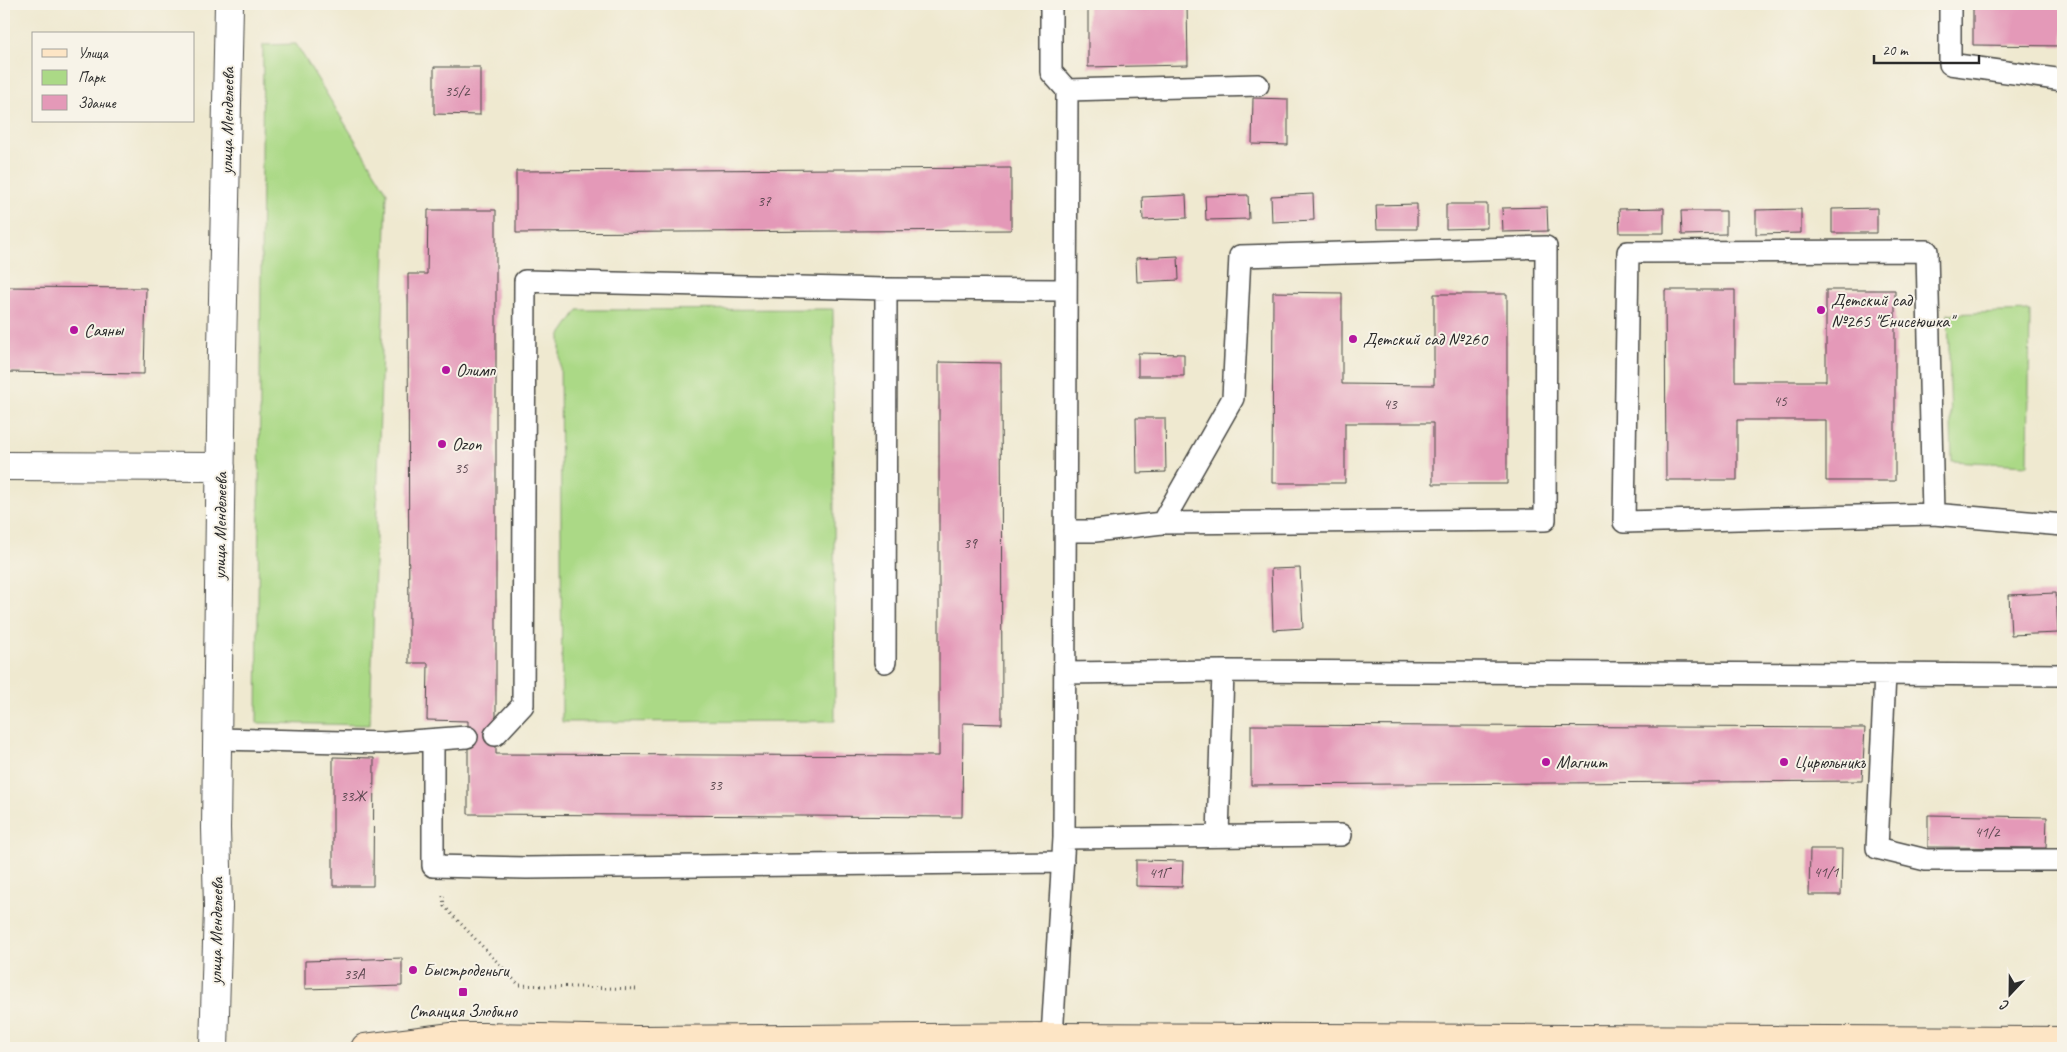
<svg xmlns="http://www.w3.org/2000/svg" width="2067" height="1052" font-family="Caveat,sans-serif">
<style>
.green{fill:#abd986;stroke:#6b8258}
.building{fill:#e499b8}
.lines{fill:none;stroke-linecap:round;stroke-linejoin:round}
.lane-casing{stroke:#484844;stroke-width:24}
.street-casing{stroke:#484844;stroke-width:30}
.secondary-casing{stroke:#484844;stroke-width:30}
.path{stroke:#484844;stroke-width:3;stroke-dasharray:1 4;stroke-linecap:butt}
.lane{stroke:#fff;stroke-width:21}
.street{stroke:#fff;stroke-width:28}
.secondary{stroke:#fde5c5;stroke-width:28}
.poi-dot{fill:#b5179e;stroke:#f7f3e8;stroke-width:2}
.labels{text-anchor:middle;stroke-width:4;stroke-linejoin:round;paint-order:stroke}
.number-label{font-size:15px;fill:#59464e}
.street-label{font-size:18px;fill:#2b2b2b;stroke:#f7f3e8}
.poi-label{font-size:18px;fill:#2b2b2b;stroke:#f7f3e8;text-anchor:start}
</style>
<rect width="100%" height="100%" fill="#f7f3e8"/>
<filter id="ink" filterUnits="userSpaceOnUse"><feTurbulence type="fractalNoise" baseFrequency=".02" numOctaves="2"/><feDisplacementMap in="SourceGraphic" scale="10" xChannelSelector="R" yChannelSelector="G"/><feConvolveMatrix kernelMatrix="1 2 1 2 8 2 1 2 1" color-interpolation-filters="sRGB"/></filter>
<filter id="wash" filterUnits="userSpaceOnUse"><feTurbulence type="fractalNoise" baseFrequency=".0096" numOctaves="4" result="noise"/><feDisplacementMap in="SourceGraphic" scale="20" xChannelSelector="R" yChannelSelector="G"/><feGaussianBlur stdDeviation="1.12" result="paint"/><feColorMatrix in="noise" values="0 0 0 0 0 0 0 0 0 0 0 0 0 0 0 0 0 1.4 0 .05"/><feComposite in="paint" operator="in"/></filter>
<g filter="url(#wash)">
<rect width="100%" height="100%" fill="#efe9d0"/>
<!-- green -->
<path class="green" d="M296,44L387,192L370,725L257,723L263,45Z
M833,309L835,721L562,722L560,336L578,310Z
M2030,311L2028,465L1952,461L1948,314Z"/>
<g id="blocks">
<!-- building -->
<path class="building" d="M1088,4H1187L1188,65L1088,67Z
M1973,4H2063V46L1973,45Z
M434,67H480V115L434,114Z
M1253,98L1288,99V145L1252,144Z
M1011,168V230L516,233V171Z
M1313,194L1314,220L1272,222L1271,196Z
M1186,195L1187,218L1143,220L1142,197Z
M1248,195L1249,219L1206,220L1205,196Z
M1417,204V229H1377L1376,205Z
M1446,204H1487V228L1446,229Z
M1547,207L1548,231L1503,232L1502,208Z
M1664,208V233H1620L1619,209Z
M1877,208V233H1832V209Z
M1801,209V233L1756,234V210Z
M428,210H496V754L939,756V362L1001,363L1002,724L963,723L962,817L468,814V721L427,720L428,663H409L408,274H427Z
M1681,211H1726V234L1682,235Z
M1178,256L1179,280L1137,282L1136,258Z
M4,287L146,288L144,374L4,372Z
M1665,290H1735V381H1826V290H1895V481H1826V420H1737V480H1666Z
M1273,292L1342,293V384L1434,385V294H1507V484H1433V423H1345V483H1272Z
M1138,353L1184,354V376H1138Z
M1136,418H1165L1166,472L1137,473Z
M1300,568L1303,628L1273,630L1271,569Z
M2056,593L2058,633L2011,635L2009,595Z
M1251,725L1865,728L1862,781L1251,785Z
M333,757L374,758L373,886H333Z
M1928,815L2047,817L2046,848L1928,847Z
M1810,849H1842L1841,895H1809Z
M1136,860L1183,861L1182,887L1136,886Z
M402,958V986L305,989V961Z"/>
</g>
</g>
<g filter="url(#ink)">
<use href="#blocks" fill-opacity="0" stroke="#484844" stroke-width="1"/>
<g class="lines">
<!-- lane casing -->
<g class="lane-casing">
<path id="lane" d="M1051,4V72L1067,90L1064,838L1052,1037
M1950,4V64L2063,80
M1067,90L1258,85
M1933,514L1927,251L1628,252L1624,522L1933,514L2063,525
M1065,531H1095L1162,523L1545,520L1546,247L1240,256L1233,398L1162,523
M885,662L886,289
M1065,673L1223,671
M1885,674L1877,848L1926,860H2063
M495,735L523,705L525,281L886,289L1066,290
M217,739L384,743L467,737
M433,741V866L527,868L1063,862
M1218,836L1223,671L2063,675
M1064,838L1341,835"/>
</g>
<!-- street casing -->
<g class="street-casing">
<path id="street" d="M4,466L221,467
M214,1048L218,907L216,828L222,349L229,4"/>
</g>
<!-- secondary casing -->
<g class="secondary-casing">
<path id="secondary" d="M365,1048L452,1037H483L636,1040L1052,1037L2063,1041"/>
</g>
<!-- path -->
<path class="path" d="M443,896L444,906L519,985L636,989"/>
<!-- lane -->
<use href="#lane" class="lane"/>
<!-- street -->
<use href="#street" class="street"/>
<!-- secondary -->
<use href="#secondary" class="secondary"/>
</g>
</g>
<!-- markers -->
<g class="poi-dot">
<circle cx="1821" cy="310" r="5"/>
<circle cx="74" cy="330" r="5"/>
<circle cx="1353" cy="339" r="5"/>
<circle cx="446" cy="370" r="5"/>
<circle cx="442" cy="444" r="5"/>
<circle cx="1546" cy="762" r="5"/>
<circle cx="1784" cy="762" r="5"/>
<circle cx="413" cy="970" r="5"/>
<rect x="458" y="987" width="10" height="10" rx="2.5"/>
</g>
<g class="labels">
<!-- number labels -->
<g class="number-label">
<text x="457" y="96">35/2</text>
<text x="764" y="206">37</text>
<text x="1780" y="406">45</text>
<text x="1390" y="409">43</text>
<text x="461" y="473">35</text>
<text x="970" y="548">39</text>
<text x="715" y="790">33</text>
<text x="353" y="801">33Ж</text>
<text x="1987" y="837">41/2</text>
<text x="1826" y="877">41/1</text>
<text x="1159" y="878">41Г</text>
<text x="354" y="979">33А</text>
</g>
<!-- street labels -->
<g class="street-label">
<text transform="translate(227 121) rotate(-89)" y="6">улица Менделеева</text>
<text transform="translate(220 526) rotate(-89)" y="6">улица Менделеева</text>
<text transform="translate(216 931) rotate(-89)" y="6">улица Менделеева</text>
</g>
<!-- poi labels -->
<g class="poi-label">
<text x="1831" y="306">Детский сад<tspan x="1831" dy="21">№265 "Енисеюшка"</tspan></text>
<text x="84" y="336">Саяны</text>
<text x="1363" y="345">Детский сад №260</text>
<text x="456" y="376">Олимп</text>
<text x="452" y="450">Ozon</text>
<text x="1556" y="768">Магнит</text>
<text x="1794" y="768">Цирюльникъ</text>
<text x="423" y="976">Быстроденьги</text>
<text x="463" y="1017" text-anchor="middle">Станция Злобино</text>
</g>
</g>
<!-- margin -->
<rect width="2067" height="1052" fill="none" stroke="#f7f3e8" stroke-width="20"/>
<!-- legend -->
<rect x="32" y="32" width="162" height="90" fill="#f7f3e8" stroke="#a5a39c"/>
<rect x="42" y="49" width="25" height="8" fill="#fde5c5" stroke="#a5a39c"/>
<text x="78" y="58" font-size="15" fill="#2b2b2b">Улица</text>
<rect x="42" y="70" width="25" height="15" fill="#abd986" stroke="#a5a39c"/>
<text x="78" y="82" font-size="15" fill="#2b2b2b">Парк</text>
<rect x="42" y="95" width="25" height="15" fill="#e499b8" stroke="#a5a39c"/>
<text x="78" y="108" font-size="15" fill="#2b2b2b">Здание</text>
<!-- north arrow -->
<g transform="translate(2010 994) rotate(202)" stroke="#f7f3e8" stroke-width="4" paint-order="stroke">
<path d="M0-4L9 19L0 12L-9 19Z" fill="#2b2b2b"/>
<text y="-8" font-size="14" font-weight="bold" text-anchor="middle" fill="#2b2b2b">С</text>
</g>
<!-- scale -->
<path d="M1874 55v8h105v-8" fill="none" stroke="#2b2b2b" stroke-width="2.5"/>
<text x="1882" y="55" font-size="15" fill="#2b2b2b" stroke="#f7f3e8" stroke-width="4" paint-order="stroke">20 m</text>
</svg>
